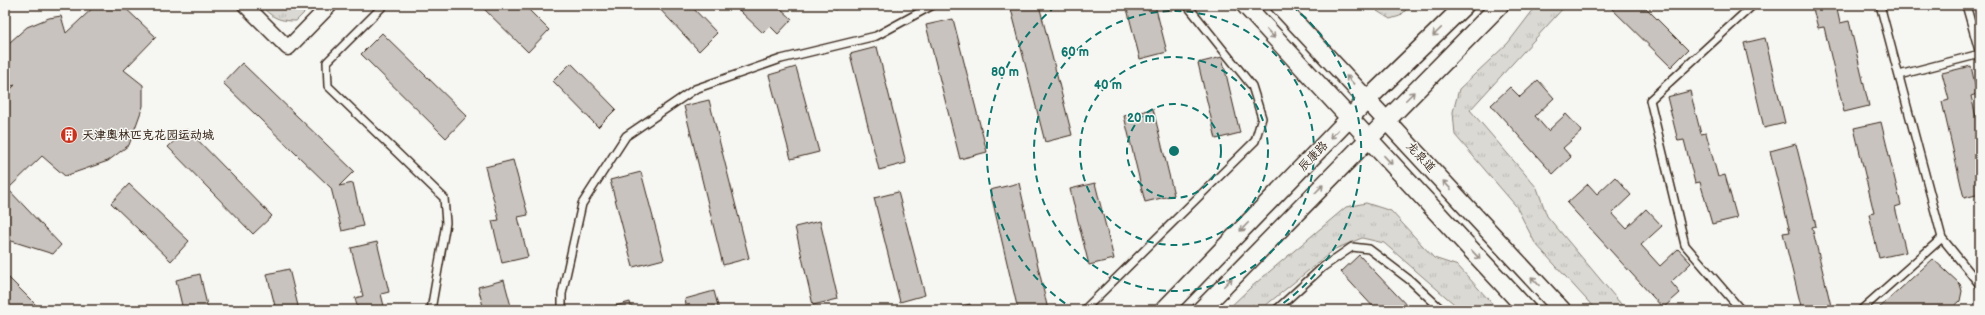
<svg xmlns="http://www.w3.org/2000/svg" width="1985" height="315" font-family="'Balsamiq Sans','LXGW WenKai TC',sans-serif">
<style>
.grass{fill:url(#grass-tufts);stroke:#8a8278}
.building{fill:#c8c3be;stroke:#3b2a1e}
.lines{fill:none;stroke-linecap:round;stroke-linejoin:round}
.service-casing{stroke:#3b2a1e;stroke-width:10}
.minor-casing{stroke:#3b2a1e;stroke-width:17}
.tertiary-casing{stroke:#3b2a1e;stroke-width:20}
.service{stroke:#f6f6f2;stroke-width:7}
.minor{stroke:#f6f6f2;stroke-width:14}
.tertiary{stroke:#f6f6f2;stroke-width:17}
.oneway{stroke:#989088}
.ring{fill:none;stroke:#0f766e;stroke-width:2;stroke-dasharray:7 5}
.labels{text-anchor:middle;stroke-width:3;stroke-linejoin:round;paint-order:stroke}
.poi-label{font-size:12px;font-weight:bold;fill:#3b2a1e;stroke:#f6f6f2;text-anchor:start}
.street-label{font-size:12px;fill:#3b2a1e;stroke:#f6f6f2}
.centre{fill:#0f766e;stroke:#f6f6f2;stroke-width:2}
.ring-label{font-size:12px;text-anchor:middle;font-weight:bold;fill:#0f766e;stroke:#f6f6f2;stroke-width:3;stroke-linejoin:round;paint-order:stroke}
</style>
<defs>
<pattern id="grass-tufts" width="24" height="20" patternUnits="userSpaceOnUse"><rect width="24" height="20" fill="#dad9d3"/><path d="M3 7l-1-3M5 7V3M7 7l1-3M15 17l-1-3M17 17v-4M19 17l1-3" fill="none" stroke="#bcbab5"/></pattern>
</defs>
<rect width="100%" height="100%" fill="#f6f6f2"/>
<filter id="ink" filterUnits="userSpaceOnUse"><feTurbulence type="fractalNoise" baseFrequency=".025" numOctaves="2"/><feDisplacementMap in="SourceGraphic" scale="8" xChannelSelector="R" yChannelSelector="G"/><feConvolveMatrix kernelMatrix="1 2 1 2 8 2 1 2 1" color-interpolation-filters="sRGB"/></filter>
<g filter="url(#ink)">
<!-- grass -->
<path class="grass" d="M260,5H312L296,21C278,21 273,18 260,5Z
M1384,5H1411L1400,16L1390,19L1377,11Z
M1537,5H1566L1470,110L1537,188L1547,216L1626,310H1596L1535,243L1516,206L1455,135L1453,112L1459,89L1508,43Z
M1366,203L1391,211L1434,258L1458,266L1498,310H1461L1384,243L1362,238L1335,249L1260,310H1227L1250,288L1346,207Z"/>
<!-- building -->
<path class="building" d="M96,5H122L156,37L124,70L143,85V106L129,145L108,161L65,176L42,156L8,189L61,245L53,254L5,239V95L15,85L5,88V53L10,42L27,27L49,18L61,16L66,33Z
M480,5H524L549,30L528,52Z
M656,5H690L717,33L699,51Z
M740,5H777L792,19L778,34L770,26L763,33L739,10L742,7Z
M830,5H841L835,10Z
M1010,5H1039L1072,135L1045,142Z
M1126,5H1155L1167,52L1140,59Z
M1608,5H1643L1688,50L1671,67Z
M1812,5H1836L1840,23L1849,21L1869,106L1844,112L1824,27L1818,28Z
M953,19L987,152L960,159L926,25Z
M382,33L467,116L446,138L361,54Z
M1765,38L1785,123L1764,128L1744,43Z
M877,47L906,163L879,170L850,54Z
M1222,57L1240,133L1216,139L1198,63Z
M242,63L354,171L339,186L353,183L363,226L342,231L331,188L223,83Z
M571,63L616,109L598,127L553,81Z
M1971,66L1977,94L1971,96L1980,133V194L1964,198L1942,102L1949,100L1942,73Z
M796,67L819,152L791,159L769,75Z
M1538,80L1554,98L1535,116L1548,131L1566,114L1582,131L1563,148L1571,157L1553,174L1491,105L1510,87L1520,97Z
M1690,91L1701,134L1706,133L1718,177L1725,175L1737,218L1712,224L1700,182L1695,183L1684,140L1678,141L1667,97Z
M709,100L749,258L723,265L684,106Z
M1153,109L1174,195L1145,202L1124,116Z
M1881,122L1901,205L1895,207L1906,252L1879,258L1869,214L1874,213L1854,128Z
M187,129L272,216L253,234L168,147Z
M1796,144L1816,226L1812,227L1832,310H1802L1783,233L1790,232L1770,151Z
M513,160L528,215L518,217L528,257L502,263L492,221L499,220L485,167Z
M641,172L664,259L633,267L610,180Z
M1615,177L1631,195L1612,213L1626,228L1646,209L1662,226L1641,245L1660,266L1678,249L1691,263L1671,282L1680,293L1663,308L1567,203L1588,184L1597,194Z
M1019,183L1048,310H1018L990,190Z
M1095,183L1114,259L1089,265L1070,189Z
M129,184L189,241L171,261L111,203Z
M898,192L925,295L900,302L874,198Z
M820,221L838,299L813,305L795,227Z
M377,242L389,292L381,294L385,310H358L355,298L363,296L351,248Z
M1359,255L1411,310H1376L1341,272Z
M1933,259L1960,284L1962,291L1960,301L1950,310H1877Z
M289,269L299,310H276L267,274Z
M200,274L208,310H183L176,280Z
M9,278L41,310H5V282Z
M504,280L512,310H484L478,287Z
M714,291L719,310H687L685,299Z
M630,302L632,310H604V309Z
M970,304L971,310H947Z"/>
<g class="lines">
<!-- service casing -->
<g class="service-casing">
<path id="service" d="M384,5L327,62L328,86L444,198L446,223L431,310
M1880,5L1942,238L1980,285
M1899,75L1980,54L1966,5
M562,310V294L582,204L626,136L695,89L781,59L876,36L933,5
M1084,310L1255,141L1262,118L1252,86L1187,5
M1276,310L1323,267L1352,247L1369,249L1411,281L1442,310
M1741,310L1685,245L1650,100L1753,5
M1861,310L1942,238"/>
</g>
<!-- minor casing -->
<g class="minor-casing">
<path id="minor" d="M245,5L288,48L330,5"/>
</g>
<!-- tertiary casing -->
<g class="tertiary-casing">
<path id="tertiary" d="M1245,5L1527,310
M1279,5L1562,310
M1164,310L1368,99L1465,5
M1201,310L1500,5"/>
</g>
<!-- service -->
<use href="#service" class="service"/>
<!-- minor -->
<use href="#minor" class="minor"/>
<!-- tertiary -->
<use href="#tertiary" class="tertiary"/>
</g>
<!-- one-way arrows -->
<defs><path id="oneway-shaft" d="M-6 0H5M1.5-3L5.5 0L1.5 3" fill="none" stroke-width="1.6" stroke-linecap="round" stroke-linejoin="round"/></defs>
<g class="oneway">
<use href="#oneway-shaft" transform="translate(1437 32) rotate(136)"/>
<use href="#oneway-shaft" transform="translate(1271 34) rotate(47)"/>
<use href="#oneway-shaft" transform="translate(1350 80) rotate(-133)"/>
<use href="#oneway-shaft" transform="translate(1410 96) rotate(-45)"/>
<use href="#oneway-shaft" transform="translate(1334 134) rotate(134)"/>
<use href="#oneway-shaft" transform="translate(1388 160) rotate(47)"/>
<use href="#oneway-shaft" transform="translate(1447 185) rotate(-133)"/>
<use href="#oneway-shaft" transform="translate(1319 189) rotate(-46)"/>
<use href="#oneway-shaft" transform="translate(1244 227) rotate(134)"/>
<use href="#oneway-shaft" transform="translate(1476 255) rotate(47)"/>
<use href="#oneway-shaft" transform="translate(1535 281) rotate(-133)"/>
<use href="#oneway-shaft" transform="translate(1228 282) rotate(-46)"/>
</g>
</g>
<!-- distance rings -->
<g class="ring">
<circle cx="1174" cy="151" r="47"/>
<circle cx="1174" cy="151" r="94"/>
<circle cx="1174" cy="151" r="140"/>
<path d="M1075 310A187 187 0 0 1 1056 6M1292 6A187 187 0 0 1 1273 310"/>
</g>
<!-- icons -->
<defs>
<g id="building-disc" transform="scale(0.9)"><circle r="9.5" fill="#c8321e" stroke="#f6f6f2"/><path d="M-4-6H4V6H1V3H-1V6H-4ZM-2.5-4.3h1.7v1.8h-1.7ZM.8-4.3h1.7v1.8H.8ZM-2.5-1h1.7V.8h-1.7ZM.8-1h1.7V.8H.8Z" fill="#fff"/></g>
</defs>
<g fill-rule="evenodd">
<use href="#building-disc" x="69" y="135"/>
</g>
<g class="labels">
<!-- poi labels -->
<g class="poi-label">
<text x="82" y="139">天津奥林匹克花园运动城</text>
</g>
<!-- street labels -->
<g class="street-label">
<text transform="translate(1313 156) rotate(-46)" y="4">辰康路</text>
<text transform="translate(1421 157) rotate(47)" y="4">龙泉道</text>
</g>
</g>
<circle cx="1174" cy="151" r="6" class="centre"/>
<g class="ring-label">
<text x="1075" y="56">60 m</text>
<text x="1005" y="76">80 m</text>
<text x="1108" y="89">40 m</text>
<text x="1141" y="122">20 m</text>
</g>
<!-- margin -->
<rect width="1985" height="315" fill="none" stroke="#f6f6f2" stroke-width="20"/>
<rect x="10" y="10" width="1965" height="295" fill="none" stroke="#3b2a1e" stroke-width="1.5" filter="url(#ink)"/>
</svg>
